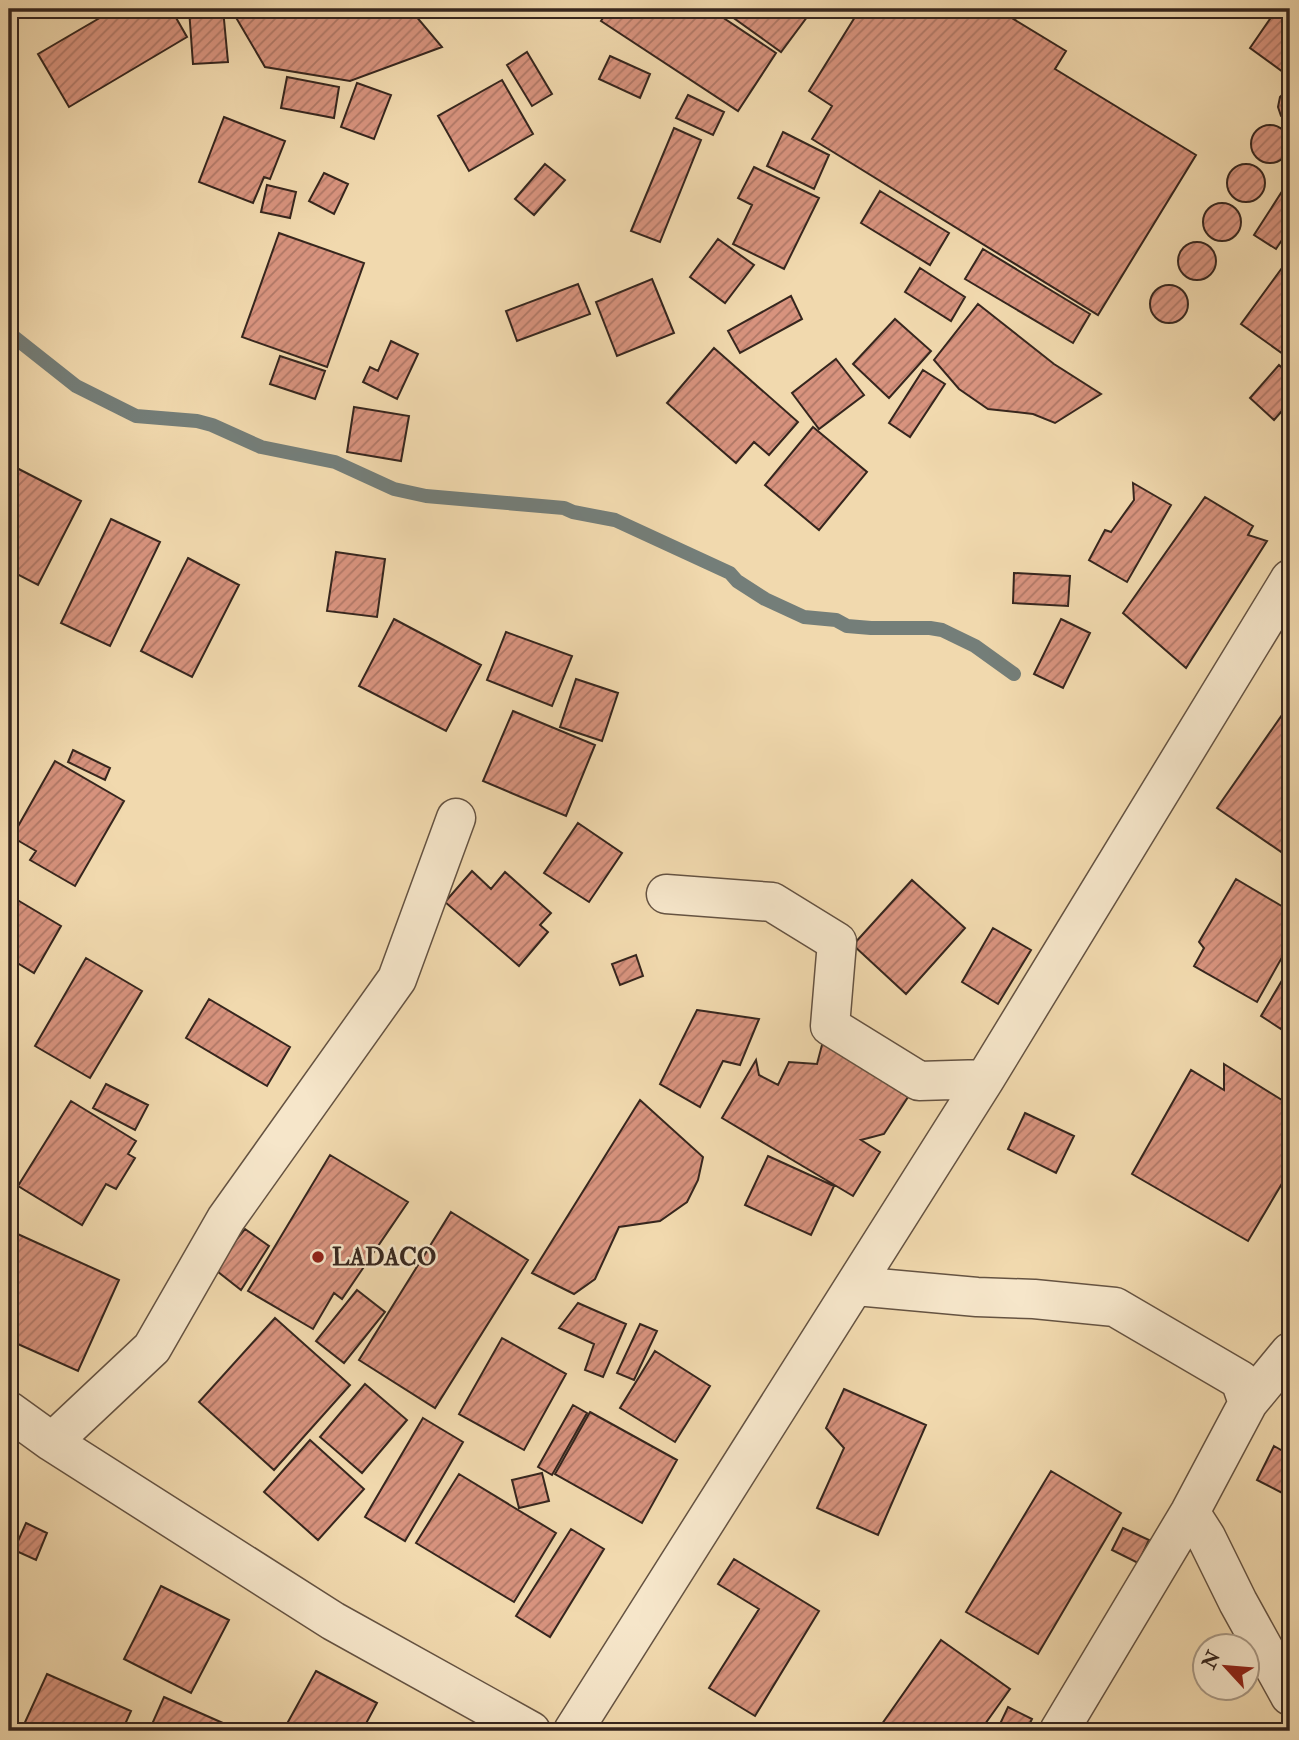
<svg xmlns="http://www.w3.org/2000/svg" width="1299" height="1740" font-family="'IM FELL Double Pica',serif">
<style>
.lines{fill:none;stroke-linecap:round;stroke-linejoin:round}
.stream{stroke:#747e79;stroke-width:14}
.building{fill:url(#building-hatch);stroke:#36261e;stroke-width:2}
.street-casing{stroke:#655342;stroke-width:41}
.street{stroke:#f6e6ca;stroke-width:38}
.poi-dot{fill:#8f2418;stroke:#f6e6ca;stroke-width:2.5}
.labels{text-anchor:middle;stroke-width:5;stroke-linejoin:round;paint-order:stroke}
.poi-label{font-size:24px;font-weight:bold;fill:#36261e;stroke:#f6e6ca;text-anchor:start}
</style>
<defs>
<pattern id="building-hatch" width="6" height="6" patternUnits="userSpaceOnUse" patternTransform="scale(1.75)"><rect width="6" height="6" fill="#d8937e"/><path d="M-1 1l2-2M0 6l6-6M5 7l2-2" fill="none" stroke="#b07867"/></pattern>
</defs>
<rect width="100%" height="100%" fill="#f1d9ae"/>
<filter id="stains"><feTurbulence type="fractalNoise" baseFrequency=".00286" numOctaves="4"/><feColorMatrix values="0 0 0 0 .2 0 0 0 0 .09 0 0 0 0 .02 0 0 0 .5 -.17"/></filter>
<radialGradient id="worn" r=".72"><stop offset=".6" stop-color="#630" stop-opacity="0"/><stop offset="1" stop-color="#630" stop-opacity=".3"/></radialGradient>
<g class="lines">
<!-- stream -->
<path class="stream" d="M9,333L76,386L136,416L197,421L212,425L261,447L335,462L394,489L426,496L564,508L573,512L615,520L730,573L737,581L765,599L804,617L836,620L847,626L871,628H930L942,630L975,646L1014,674"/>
</g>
<!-- building -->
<path class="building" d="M98,9H171L187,37L69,107L38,54L103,16Z
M189,9H223L228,62L193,64Z
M231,9H410L442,47L350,81L265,67Z
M609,9H710L776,53L738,111L601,21Z
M721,9H813L781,52Z
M860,9H997L1066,51L1055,69L1196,155L1098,315L812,139L832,106L809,91Z
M1274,13L1290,24V61L1283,72L1250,48Z
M527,52L552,94L532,106L507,65Z
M610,56L650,74L640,98L599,79Z
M287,77L339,87L334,118L281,108Z
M502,80L533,134L469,171L438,116Z
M357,83L391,95L374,139L341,127Z
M1290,89V123L1281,116L1278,107L1280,97L1287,90Z
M688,95L724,112L713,135L676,118Z
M224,117L285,141L270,179L264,177L253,203L199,182Z
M1251 144a19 19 0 1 1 38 0a19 19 0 1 1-38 0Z
M674,128L701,140L660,242L631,231Z
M783,132L829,155L814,189L767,166Z
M545,164L565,180L534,215L515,199Z
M1227 183a19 19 0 1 1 38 0a19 19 0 1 1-38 0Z
M754,167L819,198L784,269L733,244L752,205L738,198Z
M324,173L348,184L334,214L309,201Z
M1290,179V228L1276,249L1254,235Z
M267,185L296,192L290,218L261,212Z
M880,191L949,233L930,265L861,223Z
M1203 222a19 19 0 1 1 38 0a19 19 0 1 1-38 0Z
M279,233L364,263L327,367L242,337Z
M718,239L754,265L725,303L690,277Z
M1178 261a19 19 0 1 1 38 0a19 19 0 1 1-38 0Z
M983,249L1090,314L1073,343L965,279Z
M1290,257V359L1241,324Z
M920,268L965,297L951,321L905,292Z
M652,279L674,333L617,356L596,302Z
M578,284L590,314L517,341L506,311Z
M1150 304a19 19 0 1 1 38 0a19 19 0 1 1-38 0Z
M791,296L802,319L740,353L728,331Z
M978,304L1054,364L1101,394L1055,423L1033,414L988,409L959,389L934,360Z
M895,319L931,351L889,398L853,364Z
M391,341L418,354L397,399L363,382L370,367L378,371Z
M714,348L798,422L769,455L754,442L736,463L667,403Z
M280,356L325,371L315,399L270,384Z
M836,359L864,395L819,429L792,393Z
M1279,365L1290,375V406L1288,404L1274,420L1250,398Z
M923,370L945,384L910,437L889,423Z
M354,407L409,416L401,461L347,452Z
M813,427L867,472L819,530L765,485Z
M9,464L81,501L38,585L9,570Z
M1133,483L1171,505L1127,582L1089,560L1105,530L1111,532L1134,500Z
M1205,497L1253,526L1248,535L1267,541L1186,668L1123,613Z
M111,519L160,542L110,646L61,623Z
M336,552L385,559L377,617L327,611Z
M188,558L239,585L192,677L141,651Z
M1014,573L1070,576L1068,606L1013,603Z
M394,619L481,665L446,731L359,686Z
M1061,619L1090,633L1063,688L1034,674Z
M506,632L572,656L552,706L487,680Z
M576,679L618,693L602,741L560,727Z
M513,711L595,745L566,816L483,781Z
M1282,715L1290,721V858L1217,808Z
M73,750L110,768L105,780L68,762Z
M55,761L124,801L75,886L30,860L36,851L12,837Z
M578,823L622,853L589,902L544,873Z
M472,871L491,889L505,872L551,913L540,925L548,932L519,966L445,902Z
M1236,879L1290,911V943L1257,1002L1194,966L1204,948L1199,942Z
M912,880L965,928L906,994L853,945Z
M9,895L61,926L34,973L9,958Z
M993,928L1031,950L998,1004L962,982Z
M636,955L643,976L620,985L612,964Z
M86,958L142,991L90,1078L35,1046Z
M1290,967V1013L1281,1029L1261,1016Z
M209,999L290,1047L267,1086L186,1038Z
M697,1010L759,1019L740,1065L723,1061L700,1107L660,1084Z
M823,1041L908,1097L884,1134L861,1140L880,1152L853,1196L722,1118L756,1060L759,1075L778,1085L789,1062L817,1064Z
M1224,1064L1290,1105V1170L1248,1241L1132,1174L1191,1070L1224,1090Z
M106,1084L148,1105L135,1130L93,1108Z
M640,1100L703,1157L698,1180L687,1202L660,1221L619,1227L595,1279L574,1294L532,1273Z
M71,1101L136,1141L128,1154L135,1158L116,1189L106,1184L82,1225L18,1186Z
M1025,1113L1074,1136L1056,1173L1008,1149Z
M330,1155L408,1202L342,1299L334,1293L313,1329L248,1291Z
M768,1156L834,1186L811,1235L745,1205Z
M451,1212L528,1260L435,1408L359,1360Z
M245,1229L269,1246L241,1290L213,1268Z
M11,1231L119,1280L78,1371L9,1340V1236Z
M357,1290L385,1312L344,1363L316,1341Z
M578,1303L626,1324L603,1377L585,1370L594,1344L559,1328Z
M275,1318L350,1385L274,1470L199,1402Z
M640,1324L657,1331L634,1380L617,1373Z
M502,1338L566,1374L524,1450L459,1414Z
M655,1351L710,1386L675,1442L620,1408Z
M365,1384L407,1420L362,1473L320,1437Z
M844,1389L926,1425L878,1535L817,1508L844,1448L826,1428Z
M573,1405L587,1413L552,1475L538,1467Z
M590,1412L677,1460L642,1523L555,1474Z
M423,1418L463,1442L405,1541L365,1517Z
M310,1440L364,1489L318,1540L264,1492Z
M1274,1446L1290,1455V1497L1257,1480Z
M1051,1471L1121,1513L1038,1654L966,1612Z
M542,1473L549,1501L519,1508L512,1480Z
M459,1474L556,1533L514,1602L416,1543Z
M26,1523L47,1533L36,1560L14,1550Z
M1123,1528L1149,1540L1138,1563L1112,1550Z
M571,1529L604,1549L550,1637L516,1616Z
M734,1559L819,1611L755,1716L709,1688L759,1609L718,1584Z
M161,1586L229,1620L191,1693L124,1659Z
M941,1640L1010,1689L980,1731H877Z
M316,1671L377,1703L362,1731H283Z
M47,1674L131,1711L122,1731H21Z
M164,1697L241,1731H149Z
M1008,1707L1032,1719L1026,1731H1015L1000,1724Z"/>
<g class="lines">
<!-- street casing -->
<g class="street-casing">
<path id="street" d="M666,894L772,902L837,942L830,1026L919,1081L985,1079
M856,1286L977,1297L1034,1299L1115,1307L1240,1380L1248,1403
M9,1411L52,1442L333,1621L531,1731
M52,1442L152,1348L226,1219L397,979L456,818
M1190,1512L1206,1537L1238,1602L1290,1696
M573,1731L985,1079L1290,579
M1059,1731L1190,1512L1248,1403L1290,1352"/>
</g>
<!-- street -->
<use href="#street" class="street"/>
</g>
<!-- markers -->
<circle class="poi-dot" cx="318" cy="1257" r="7"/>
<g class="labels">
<!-- poi labels -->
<g class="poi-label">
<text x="332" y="1265">LADACO</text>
</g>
</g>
<!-- margin -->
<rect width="1299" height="1740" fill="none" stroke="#f1d9ae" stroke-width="35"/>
<rect x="10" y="10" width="1278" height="1719" fill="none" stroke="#36261e" stroke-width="3.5"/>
<rect x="18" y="18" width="1264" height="1705" fill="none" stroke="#36261e" stroke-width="2"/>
<!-- north arrow -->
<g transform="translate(1226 1667) rotate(296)"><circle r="33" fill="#f6e6ca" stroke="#a99985" stroke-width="2"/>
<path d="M0-5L12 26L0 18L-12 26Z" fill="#8f2418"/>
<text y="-10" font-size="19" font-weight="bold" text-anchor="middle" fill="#36261e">N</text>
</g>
<rect width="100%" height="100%" filter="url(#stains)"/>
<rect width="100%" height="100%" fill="url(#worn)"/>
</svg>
